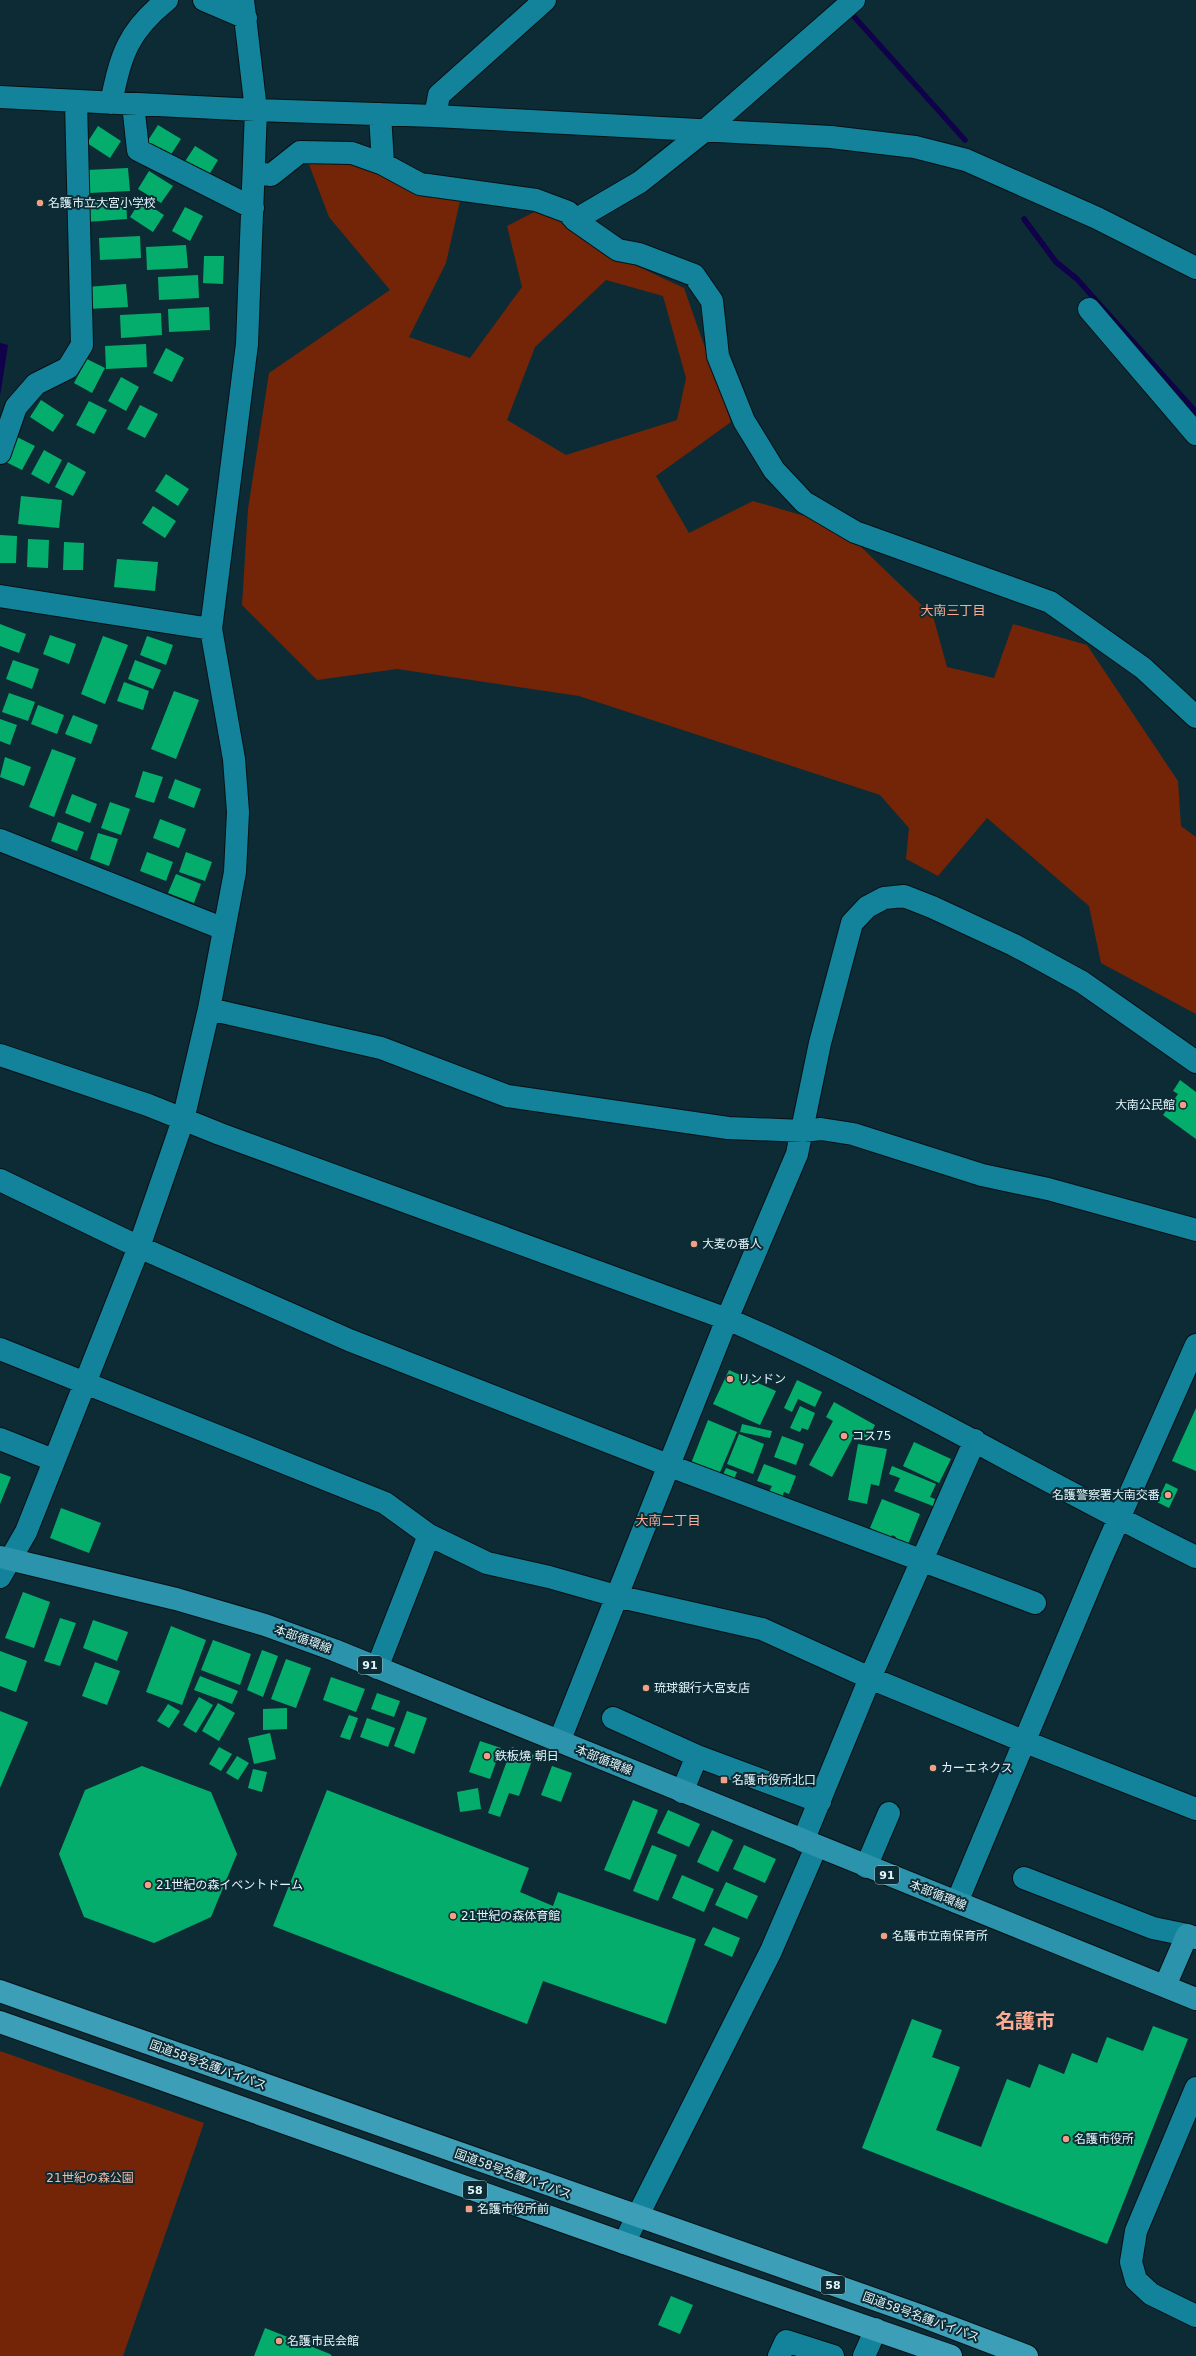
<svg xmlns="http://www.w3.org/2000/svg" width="1196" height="2356" font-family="'DejaVu Sans','Noto Sans JP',sans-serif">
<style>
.green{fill:#742507;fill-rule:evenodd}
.water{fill:#11004a}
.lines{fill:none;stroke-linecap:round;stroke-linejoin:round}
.stream{stroke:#11004a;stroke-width:5.5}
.building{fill:#05ad6d}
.minor-casing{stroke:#061215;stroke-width:24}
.major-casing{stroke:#061215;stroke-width:24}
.highway-casing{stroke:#061215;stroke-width:24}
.minor{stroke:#13839c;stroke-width:22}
.major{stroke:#2c93ac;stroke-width:22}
.highway{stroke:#3d9eb7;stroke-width:22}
.poi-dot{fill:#f39f84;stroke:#0c2b34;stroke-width:1.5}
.labels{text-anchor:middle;stroke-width:4;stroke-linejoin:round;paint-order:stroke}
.shield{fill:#0c2b34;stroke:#a4b9bf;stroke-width:1}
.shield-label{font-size:11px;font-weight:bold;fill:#e5f6fb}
.poi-label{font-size:12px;fill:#e5f6fb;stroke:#0c2b34;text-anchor:start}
.street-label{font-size:12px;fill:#e5f6fb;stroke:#0c2b34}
.park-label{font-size:12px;fill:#f7bca9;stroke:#0c2b34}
.neighbourhood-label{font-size:13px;fill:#fbac93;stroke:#0c2b34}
.town-label{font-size:20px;font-weight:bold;fill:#fbac93;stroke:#0c2b34}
</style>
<rect width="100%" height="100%" fill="#0c2b34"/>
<!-- green -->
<path class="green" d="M335,153L460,201L446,263L409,337L470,358L522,287L507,226L540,209L605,251L684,288L731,422L656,476L689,533L753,501L839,526L933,616L947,667L994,678L1013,624L1087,645L1178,781L1181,826L1196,837V1014L1101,963L1089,906L987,818L938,876L906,859L909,828L880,795L579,696L397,669L317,680L242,605L248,509L269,373L390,290L329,217L305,154ZM606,280L663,296L686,378L677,420L566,455L507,420L535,347Z
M0,2051L204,2123L123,2356H0Z"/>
<!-- water -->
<path class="water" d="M0,343L8,345L0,396Z"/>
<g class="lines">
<!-- stream -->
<path class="stream" d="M849,11L965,140
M1024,219L1056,262L1077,279L1196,412"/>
</g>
<!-- building -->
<path class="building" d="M158,125L181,139L170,156L147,142Z
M98,126L121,141L110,158L87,143Z
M195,146L218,160L207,178L184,163Z
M128,168L130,191L89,193L87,170Z
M149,171L173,186L161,203L138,189Z
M126,197L127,219L86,222L85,199Z
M141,200L164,215L153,232L130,217Z
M185,207L203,216L190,241L172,231Z
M140,236L141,258L100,260L99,238Z
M186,245L188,268L147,270L146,247Z
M204,256H224L223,284L203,283Z
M198,275L199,298L159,300L158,277Z
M126,284L128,307L87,309L86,287Z
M209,307L210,330L169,332L168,309Z
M161,313L162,335L121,338L120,315Z
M146,344L147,367L106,369L105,346Z
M166,348L184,358L172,382L153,373Z
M87,359L105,368L92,393L74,383Z
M121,377L139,387L126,411L108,401Z
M41,400L64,415L53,432L30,417Z
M89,401L107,410L94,434L76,425Z
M140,405L158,414L145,438L127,429Z
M17,437L35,446L22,470L4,461Z
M44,450L62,460L49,484L31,474Z
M68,462L86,472L73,496L55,487Z
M166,474L189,489L178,506L155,491Z
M21,496L62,500L59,528L18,524Z
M153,506L176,521L165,538L142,523Z
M0,535L17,536L16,563H0Z
M28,539L49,540L48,568L27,567Z
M64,542L84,543L83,570H63Z
M117,559L158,562L155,591L114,587Z
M0,624L26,634L19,653L0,646Z
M50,635L76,644L69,664L43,654Z
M103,636L128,645L105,704L81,694Z
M147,636L173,645L166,665L140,655Z
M13,660L39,669L32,689L6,679Z
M135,660L161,670L153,689L128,679Z
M124,682L149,691L143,710L117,701Z
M174,691L199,700L176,759L151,749Z
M9,693L35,702L28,721L2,712Z
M38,705L64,715L57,734L31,724Z
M73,715L98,725L91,744L65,734Z
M0,719L17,725L10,745L0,741Z
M52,749L76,758L54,817L29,807Z
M5,757L31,767L24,786L0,777Z
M143,771L163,777L154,803L135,797Z
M175,779L201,789L194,808L168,798Z
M72,794L97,804L90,823L65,813Z
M110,802L130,809L121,835L101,828Z
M160,819L186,829L179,848L153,838Z
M58,822L84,832L77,851L51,841Z
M98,833L118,839L109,866L90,859Z
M147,852L173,862L166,881L140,871Z
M186,852L212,862L205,881L179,872Z
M176,874L201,884L194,903L168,893Z
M1180,1080L1196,1092V1139L1163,1115L1178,1094L1173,1091Z
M729,1370L776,1391L760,1425L713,1404Z
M797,1380L822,1392L815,1407L798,1399L792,1412L784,1408Z
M834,1402L875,1425L868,1439L856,1432L832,1477L809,1465L833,1421L826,1417Z
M800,1406L815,1413L808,1430L802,1428L800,1432L790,1428Z
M1196,1408V1471L1172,1461Z
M708,1420L737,1432L718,1477L690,1466Z
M742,1424L772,1431L770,1438L740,1432Z
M739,1434L764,1444L753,1474L727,1464Z
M782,1436L804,1444L796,1465L774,1457Z
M914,1442L951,1459L939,1483L903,1466Z
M858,1444L887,1449L879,1486L871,1484L867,1504L848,1500Z
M764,1464L796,1476L789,1494L784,1492L781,1500L768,1494L772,1486L757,1481Z
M892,1466L936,1484L930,1497L935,1499L933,1506L894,1491L900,1478L889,1474Z
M726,1468L737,1472L732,1484L721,1479Z
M0,1473L11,1477L0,1504Z
M1166,1483L1178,1489L1169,1508L1157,1502Z
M882,1499L920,1514L907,1547L894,1541L896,1537L892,1535L889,1543L879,1539L881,1533L870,1528Z
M61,1508L101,1523L89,1553L50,1538Z
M23,1592L50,1602L34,1648L5,1638Z
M60,1618L76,1623L60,1666L44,1661Z
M93,1620L128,1632L117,1661L83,1648Z
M171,1626L206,1640L182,1705L146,1692Z
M213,1640L251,1654L240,1685L201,1670Z
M262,1650L278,1656L263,1697L247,1690Z
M0,1651L27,1661L16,1692L0,1686Z
M286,1659L311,1668L296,1708L271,1699Z
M95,1662L120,1671L107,1705L82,1696Z
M200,1676L238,1691L232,1704L194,1690Z
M331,1677L365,1689L356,1712L323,1700Z
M377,1693L400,1701L394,1717L371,1709Z
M199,1697L213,1705L196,1733L183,1725Z
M218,1703L235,1713L219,1741L202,1731Z
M168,1704L180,1711L169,1728L157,1721Z
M287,1708V1729L263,1730V1709Z
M0,1711L28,1722L0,1788Z
M407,1711L427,1718L414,1754L394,1746Z
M349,1715L358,1718L350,1740L340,1737Z
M367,1718L395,1728L388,1747L360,1737Z
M270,1733L276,1759L254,1764L248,1738Z
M480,1741L501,1748L490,1779L469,1772Z
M219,1747L232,1754L221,1771L209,1764Z
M512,1747L534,1755L519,1796L509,1793L500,1817L488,1813Z
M237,1756L249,1763L238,1780L226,1773Z
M142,1766L211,1792L237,1854L211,1917L154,1943L84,1917L59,1854L85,1790Z
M552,1766L572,1773L561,1802L541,1795Z
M253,1769L267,1772L262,1792L248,1788Z
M478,1788L481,1809L460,1812L457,1792Z
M327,1790L529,1868L520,1892L553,1906L558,1892L696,1939L666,2024L543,1981L527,2024L273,1926Z
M633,1800L658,1810L630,1880L604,1870Z
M668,1810L700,1824L689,1847L657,1833Z
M712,1830L733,1840L718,1872L697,1862Z
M652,1845L677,1855L658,1901L633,1891Z
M744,1845L776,1859L765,1883L733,1869Z
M682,1875L714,1889L704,1912L672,1898Z
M726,1882L758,1896L747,1919L715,1905Z
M713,1927L740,1938L732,1957L704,1945Z
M912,2019L942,2030L932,2057L960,2067L936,2130L981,2147L1007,2079L1030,2088L1039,2064L1064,2074L1072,2053L1097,2063L1107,2037L1143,2051L1153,2026L1188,2039L1107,2244L862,2148Z
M671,2296L693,2305L680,2334L658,2325Z
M265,2328L330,2354L332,2356H254Z"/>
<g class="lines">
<!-- minor casing -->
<g class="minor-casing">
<path id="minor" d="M204,0L246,18
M0,97L256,110L435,116L831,137L915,147L966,160L1097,218L1196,268
M111,103C121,55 127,32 167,0
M133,104L138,150L253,208
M380,114L383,164
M435,116L439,95L545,0
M254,173L271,175L300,152L352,153L383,164L420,184L536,200L568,212L575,220L618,250L639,254L694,275L712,301L718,356L744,421L774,470L804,502L855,532L1050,602L1143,668L1196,717
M575,220L640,182L703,132L854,0
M1089,309L1196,434
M0,453L16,407L36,384L68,368L82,345L76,102
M0,596L211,629
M0,840L224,929
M209,1009L381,1048L507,1096L728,1128L803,1131L821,1129L853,1134L982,1175L1048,1189L1196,1230
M0,1055L148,1105L220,1134L727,1319C888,1388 1038,1480 1196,1557
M0,1180L139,1247L349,1340L678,1469L1035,1603
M0,1349L385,1503L429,1535L487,1563L549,1577L616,1596L762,1629L870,1678L1023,1741L1196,1809
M0,1439L53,1460
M0,1577L26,1532L139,1247L172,1152L183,1120L209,1009L235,872L238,812L234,759L211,629L247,344L256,110L243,0
M377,1668L429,1535
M613,1718L697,1756L820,1802
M559,1742L727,1319L797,1154L820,1043L852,923L867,907L884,898L904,896L932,907L1014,945L1082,982L1196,1062
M682,1792L697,1756
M803,1841L870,1678L975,1440
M866,1867L889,1813
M1024,1878L1153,1928L1187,1935
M957,1902L1101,1559L1196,1345
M1196,2088L1136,2231L1131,2262L1136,2280L1151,2294L1196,2316
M624,2243L771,1951L816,1847
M779,2356L786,2341L833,2356
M864,2356L876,2329"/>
</g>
<!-- major casing -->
<g class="major-casing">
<path id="major" d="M0,1557L176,1599L265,1625L334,1650L1196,1999
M1165,1986L1187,1935L1196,1938"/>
</g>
<!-- highway casing -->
<g class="highway-casing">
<path id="highway" d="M0,1991L919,2315L1027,2356
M0,2022L624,2243L951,2356"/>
</g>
<!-- minor -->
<use href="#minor" class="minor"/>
<!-- major -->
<use href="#major" class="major"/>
<!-- highway -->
<use href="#highway" class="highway"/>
</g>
<!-- markers -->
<g class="poi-dot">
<circle cx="40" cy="203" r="4"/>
<circle cx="1183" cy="1105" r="4"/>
<circle cx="694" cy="1244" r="4"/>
<circle cx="730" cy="1379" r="4"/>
<circle cx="844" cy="1436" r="4"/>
<circle cx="1168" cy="1495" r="4"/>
<circle cx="646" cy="1688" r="4"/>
<circle cx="487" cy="1756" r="4"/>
<circle cx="933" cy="1768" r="4"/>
<rect x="720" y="1776" width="8" height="8" rx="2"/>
<circle cx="148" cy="1885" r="4"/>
<circle cx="453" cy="1916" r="4"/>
<circle cx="884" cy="1936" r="4"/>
<circle cx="1066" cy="2139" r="4"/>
<rect x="465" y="2205" width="8" height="8" rx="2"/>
<circle cx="279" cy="2341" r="4"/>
</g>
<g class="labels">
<!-- shield labels -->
<g class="shield">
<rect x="358" y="1656" width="24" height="18" rx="3"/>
<rect x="875" y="1866" width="24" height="18" rx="3"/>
<rect x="463" y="2181" width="24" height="18" rx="3"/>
<rect x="821" y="2276" width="24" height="18" rx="3"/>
</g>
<g class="shield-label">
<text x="370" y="1669">91</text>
<text x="887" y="1879">91</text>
<text x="475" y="2194">58</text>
<text x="833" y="2289">58</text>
</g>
<!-- poi labels -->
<g class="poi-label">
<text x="48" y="207">名護市立大宮小学校</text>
<text x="1175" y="1109" text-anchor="end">大南公民館</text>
<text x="702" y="1248">大麦の番人</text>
<text x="738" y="1383">リンドン</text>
<text x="852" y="1440">コス75</text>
<text x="1160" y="1499" text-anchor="end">名護警察署大南交番</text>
<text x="654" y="1692">琉球銀行大宮支店</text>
<text x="495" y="1760">鉄板燒 朝日</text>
<text x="941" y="1772">カーエネクス</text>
<text x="732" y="1784">名護市役所北口</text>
<text x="156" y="1889">21世紀の森イベントドーム</text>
<text x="461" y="1920">21世紀の森体育館</text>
<text x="892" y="1940">名護市立南保育所</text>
<text x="1074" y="2143">名護市役所</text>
<text x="477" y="2213">名護市役所前</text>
<text x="287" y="2345">名護市民会館</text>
</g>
<!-- street labels -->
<g class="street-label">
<text transform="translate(303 1639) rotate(20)" y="4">本部循環線</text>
<text transform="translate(604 1760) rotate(22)" y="4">本部循環線</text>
<text transform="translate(938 1895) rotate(22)" y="4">本部循環線</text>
<text transform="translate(208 2065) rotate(20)" y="4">国道58号名護バイパス</text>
<text transform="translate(513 2174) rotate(20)" y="4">国道58号名護バイパス</text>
<text transform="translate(921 2317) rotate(20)" y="4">国道58号名護バイパス</text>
</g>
<!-- park labels -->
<g class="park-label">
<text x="90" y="2182">21世紀の森公園</text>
</g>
<!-- neighbourhood labels -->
<g class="neighbourhood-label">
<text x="953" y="615">大南三丁目</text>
<text x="668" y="1525">大南二丁目</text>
</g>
<!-- town labels -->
<g class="town-label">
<text x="1025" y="2028">名護市</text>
</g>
</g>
</svg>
